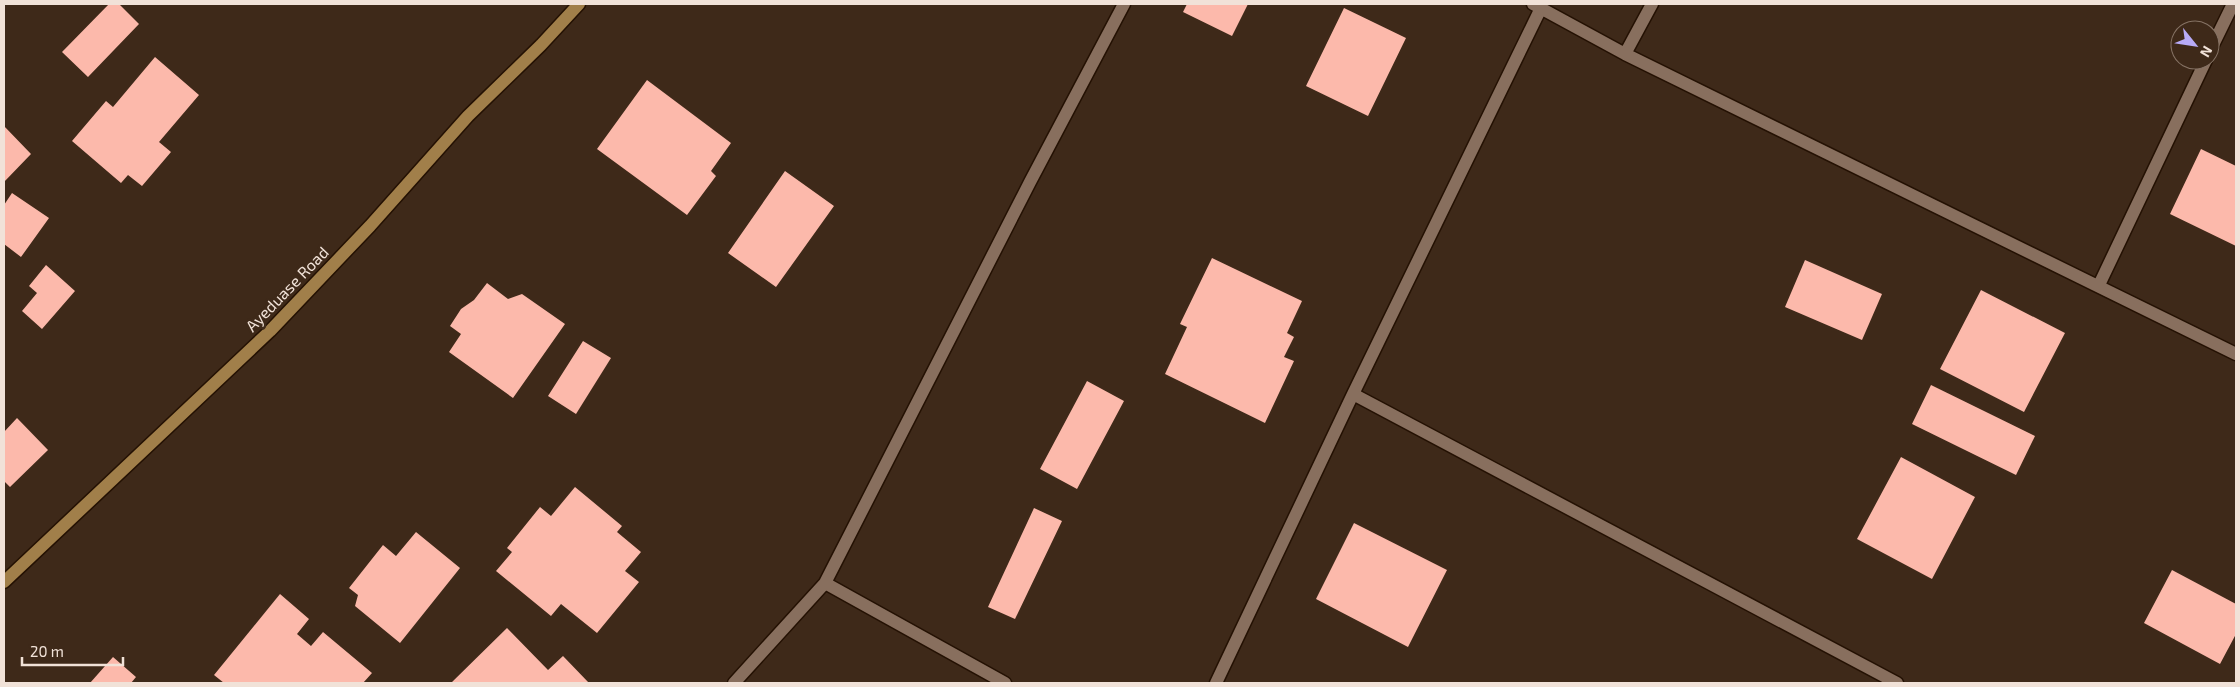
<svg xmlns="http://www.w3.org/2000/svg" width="2240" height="687" font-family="'Exo 2',sans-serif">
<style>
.building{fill:#fcb9ab}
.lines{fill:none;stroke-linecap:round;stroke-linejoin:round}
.street-casing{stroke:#241103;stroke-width:15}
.secondary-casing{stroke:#241103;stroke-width:15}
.street{stroke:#886f5e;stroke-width:12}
.secondary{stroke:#a17f4a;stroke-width:12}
.labels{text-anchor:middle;stroke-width:5;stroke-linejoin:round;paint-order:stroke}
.street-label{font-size:16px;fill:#f1e2d8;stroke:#3e2919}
</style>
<rect width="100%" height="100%" fill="#3e2919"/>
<!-- building -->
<path class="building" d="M109,4H119L139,24L88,77L62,52Z
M1187,4H1248L1232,36L1183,12Z
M1344,8L1406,38L1368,116L1306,86Z
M155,57L199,95L159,142L171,152L142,186L128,175L121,183L72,141L106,101L113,107Z
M647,80L731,143L711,171L716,176L687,215L597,149Z
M4,126L31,154L4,182Z
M2201,149L2236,166V246L2170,214Z
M785,171L834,206L776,287L728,253Z
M12,193L49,218L21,257L4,244V205Z
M1212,258L1302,301L1287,333L1294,337L1284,357L1294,361L1265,423L1165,374L1187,327L1180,324Z
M1805,260L1882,294L1862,340L1785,307Z
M46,265L75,291L42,329L22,311L37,293L29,286Z
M487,283L508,299L522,294L565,324L513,398L449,352L461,334L450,326L461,309L474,300Z
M1981,290L2065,333L2024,412L1940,369Z
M583,341L611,358L576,414L548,396Z
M1087,381L1124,401L1077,489L1040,469Z
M1931,385L2035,436L2016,475L1912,424Z
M17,418L48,450L10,487L4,481V432Z
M1901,457L1975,497L1932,579L1857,539Z
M575,487L622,526L617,532L641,552L625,571L639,582L597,633L561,604L551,616L496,571L512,552L507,548L540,507L551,516Z
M1034,508L1062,521L1015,619L988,607Z
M1354,523L1447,570L1408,647L1316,599Z
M416,532L460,568L400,643L355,606L358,595L349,588L383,545L396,556Z
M2172,570L2236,604V634L2220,664L2144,623Z
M280,594L309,619L297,634L311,646L323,632L372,673L363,683H224L214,675Z
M507,628L548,670L563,656L589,683H451Z
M113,657L136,677L131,683H90Z"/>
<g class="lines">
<!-- street casing -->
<g class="street-casing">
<path id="street" d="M1533,4L1625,54L2236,354
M2210,51L2233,4
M1625,54L1652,4
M2099,285L2206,60
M1353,394L1897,683
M825,583L1005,683
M734,683L825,583L1030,182L1124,4
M1216,683L1353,394L1541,8"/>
</g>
<!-- secondary casing -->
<g class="secondary-casing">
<path id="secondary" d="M4,582L270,331L370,226L468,116L541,45L579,4"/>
</g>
<!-- street -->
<use href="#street" class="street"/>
<!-- secondary -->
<use href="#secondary" class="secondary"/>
</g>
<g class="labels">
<!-- street labels -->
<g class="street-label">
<text transform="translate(287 289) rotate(-46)" y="6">Ayeduase Road</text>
</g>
</g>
<!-- border -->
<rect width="2240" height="687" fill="none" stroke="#f1e2d8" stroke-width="10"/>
<!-- north arrow -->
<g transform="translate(2195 45) rotate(120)"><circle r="24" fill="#3e2919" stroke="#867365"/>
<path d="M0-4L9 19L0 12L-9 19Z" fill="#b8abf7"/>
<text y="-8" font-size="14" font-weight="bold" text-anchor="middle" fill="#f1e2d8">N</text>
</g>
<!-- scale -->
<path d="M22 657v8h101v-8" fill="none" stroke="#f1e2d8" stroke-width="2.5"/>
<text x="30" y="657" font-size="15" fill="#f1e2d8" stroke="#3e2919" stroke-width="4" paint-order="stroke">20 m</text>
</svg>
